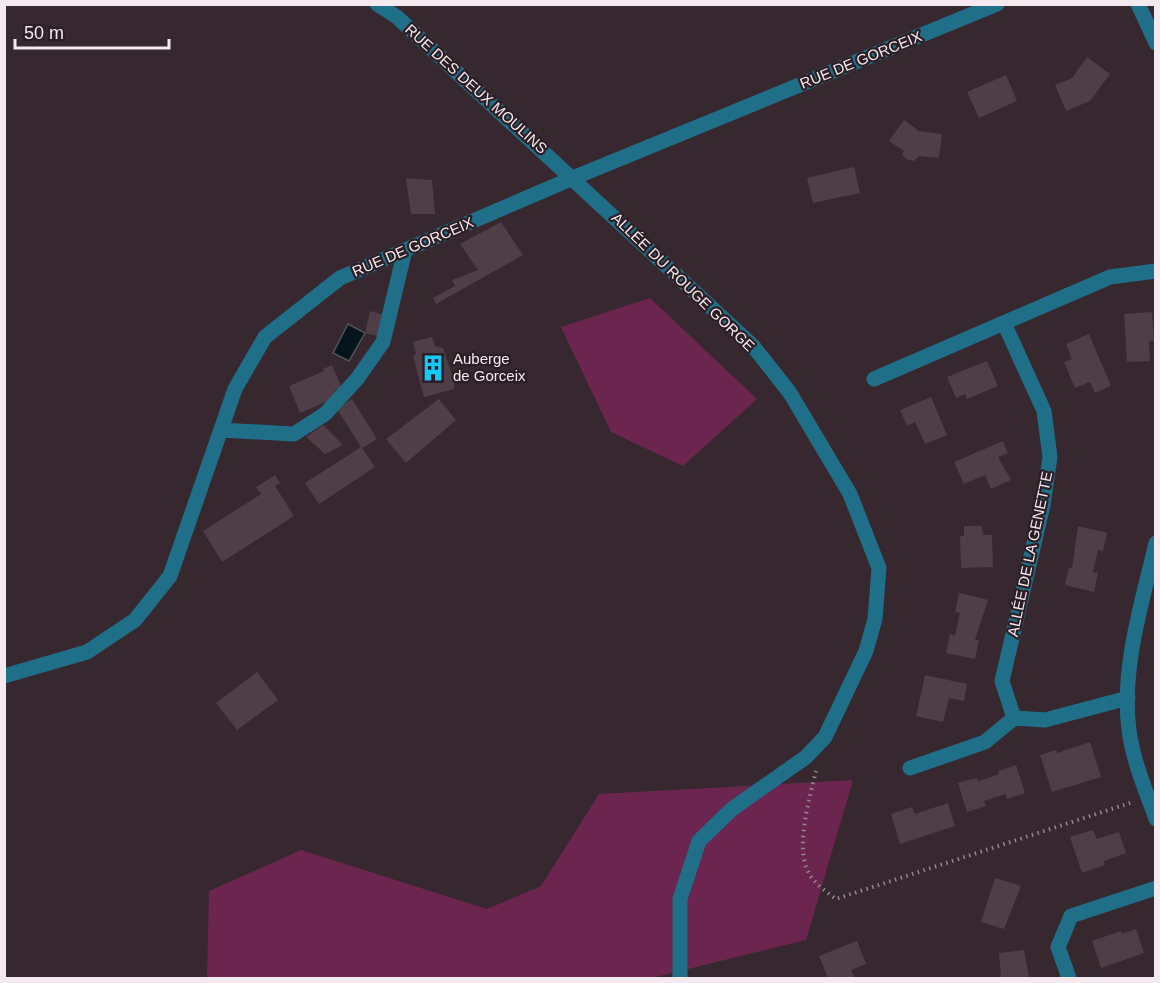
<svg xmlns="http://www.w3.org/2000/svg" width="1160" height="983" font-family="Helvetica,sans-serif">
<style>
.green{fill:#6b254e}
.water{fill:#05151b;stroke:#4d555a;stroke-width:1.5}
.building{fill:#4f3e47}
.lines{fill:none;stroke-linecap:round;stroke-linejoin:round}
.path{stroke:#94878d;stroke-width:4;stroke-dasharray:1.5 4.5;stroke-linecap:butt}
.street{stroke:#206f88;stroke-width:15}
.labels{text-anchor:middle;stroke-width:4.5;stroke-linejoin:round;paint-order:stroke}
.street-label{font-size:15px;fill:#f4e9ee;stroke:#2c1e25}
.poi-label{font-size:15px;fill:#f4e9ee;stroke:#2c1e25;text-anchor:start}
</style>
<rect width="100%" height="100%" fill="#37272f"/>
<!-- green -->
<path class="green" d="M650,298L757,399L683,466L611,432L561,327Z
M853,780L806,940L652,978H207L209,891L301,850L487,909L541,886L599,794Z"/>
<!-- water -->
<path class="water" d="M348,324L365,333L349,361L333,353Z"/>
<!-- building -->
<path class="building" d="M1087,57L1110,74L1090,101L1066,111L1055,85L1072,78Z
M1006,75L1017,101L979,118L967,92Z
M904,120L919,131L942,134L939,158L919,156L914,161L906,159L902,154L904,151L889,141Z
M854,167L860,193L813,203L807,178Z
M406,178L432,180L435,214H411Z
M501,222L523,255L436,304L433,298L455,286L452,280L478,270L460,244Z
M370,311L384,315L378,336L365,333Z
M1152,312L1154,341H1149L1150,361L1127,362L1124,314Z
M1089,334L1111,386L1095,393L1090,382L1075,388L1064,362L1072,359L1066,344Z
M432,337L435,346L443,348L454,381V389L424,397L413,356L416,354L413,342Z
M987,361L998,386L967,399L965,394L956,398L947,377Z
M332,365L342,388L334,391L337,397L300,413L289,386L324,371L323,369Z
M931,397L947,435L925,444L915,422L907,426L900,410Z
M352,399L377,439L362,448L375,467L319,504L305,483L361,447L337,409Z
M439,399L456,420L406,463L386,439Z
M323,425L343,445L325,454L306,437Z
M1003,441L1008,453L998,457L1011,480L991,489L985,475L964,484L954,462Z
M275,475L280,483L275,486L294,516L222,562L203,531L261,494L256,487Z
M964,526H982L983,535H992L993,567L961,568L960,536H964Z
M1078,526L1107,533L1103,551L1098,550L1093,572L1098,573L1094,592L1065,585L1069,567L1072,568Z
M959,593L988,600L975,640H979L975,659L946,653L950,634L955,635L960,613L955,612Z
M257,672L278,700L237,730L216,703Z
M925,675L967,684L964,701L949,698L943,722L916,716Z
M1090,742L1101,777L1052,792L1040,755L1056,750L1057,753Z
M1016,765L1025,793L1007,799L1005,794L984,801L986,806L967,812L958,783L977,778L978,781L988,778L999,774L998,771Z
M948,803L955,826L900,844L891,814L912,807L915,814Z
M1093,830L1097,839L1119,832L1126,853L1104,861L1105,865L1082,873L1070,837Z
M995,878L1021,886L1004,929L981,922Z
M1136,929L1144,953L1101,968L1092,941L1121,931L1122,934Z
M857,941L866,964L851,970L855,978H828L819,956Z
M1024,950L1029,978H1001L999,953Z"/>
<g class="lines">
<!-- path -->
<path class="path" d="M816,771C810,796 796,844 807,869C812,882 825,891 836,899L1133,802"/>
<!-- street -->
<path class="street" d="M377,4L397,17L753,346L790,393L850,494L879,568L875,619L866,651L825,737L806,757L732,809L699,841L680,899V978
M1138,4L1156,43
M1004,323L1044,411L1050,457L1043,505L1002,681L1014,718L1045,720L1128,698
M874,379L1110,277L1156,271
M221,430L294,434L325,414L357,379L383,342L405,250
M1156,543C1142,603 1121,668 1129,730C1133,761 1146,791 1156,819
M4,676L87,652L135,620L170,576L235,389L265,337L340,278L573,178L997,4
M910,768L985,742L1014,718
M1069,978L1058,947L1071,916L1156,888"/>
</g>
<!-- icons -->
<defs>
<g id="building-bare" transform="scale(2.07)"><path d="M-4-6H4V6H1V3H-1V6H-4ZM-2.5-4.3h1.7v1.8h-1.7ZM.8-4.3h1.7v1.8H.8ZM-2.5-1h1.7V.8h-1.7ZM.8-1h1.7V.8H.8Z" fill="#13cafb" stroke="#2c1e25" stroke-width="2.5" paint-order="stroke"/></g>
</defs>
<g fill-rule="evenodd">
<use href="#building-bare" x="433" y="368"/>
</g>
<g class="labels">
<!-- street labels -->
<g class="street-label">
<text transform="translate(861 60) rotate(-22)" y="5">RUE DE GORCEIX</text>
<text transform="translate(476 89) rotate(42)" y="5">RUE DES DEUX MOULINS</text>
<text transform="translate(413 247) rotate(-23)" y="5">RUE DE GORCEIX</text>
<text transform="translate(683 282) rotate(44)" y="5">ALLÉE DU ROUGE GORGE</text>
<text transform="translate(1030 554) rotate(-78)" y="5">ALLÉE DE LA GENETTE</text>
</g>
<!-- poi labels -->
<g class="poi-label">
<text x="453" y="364">Auberge<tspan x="453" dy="17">de Gorceix</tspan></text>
</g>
</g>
<!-- border -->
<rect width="1160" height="983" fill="none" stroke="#f4e9ee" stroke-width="12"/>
<!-- scale -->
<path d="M15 39v9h154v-9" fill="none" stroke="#f4e9ee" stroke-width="3"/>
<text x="24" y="39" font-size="18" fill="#f4e9ee" stroke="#2c1e25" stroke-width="4.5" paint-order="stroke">50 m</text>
</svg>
